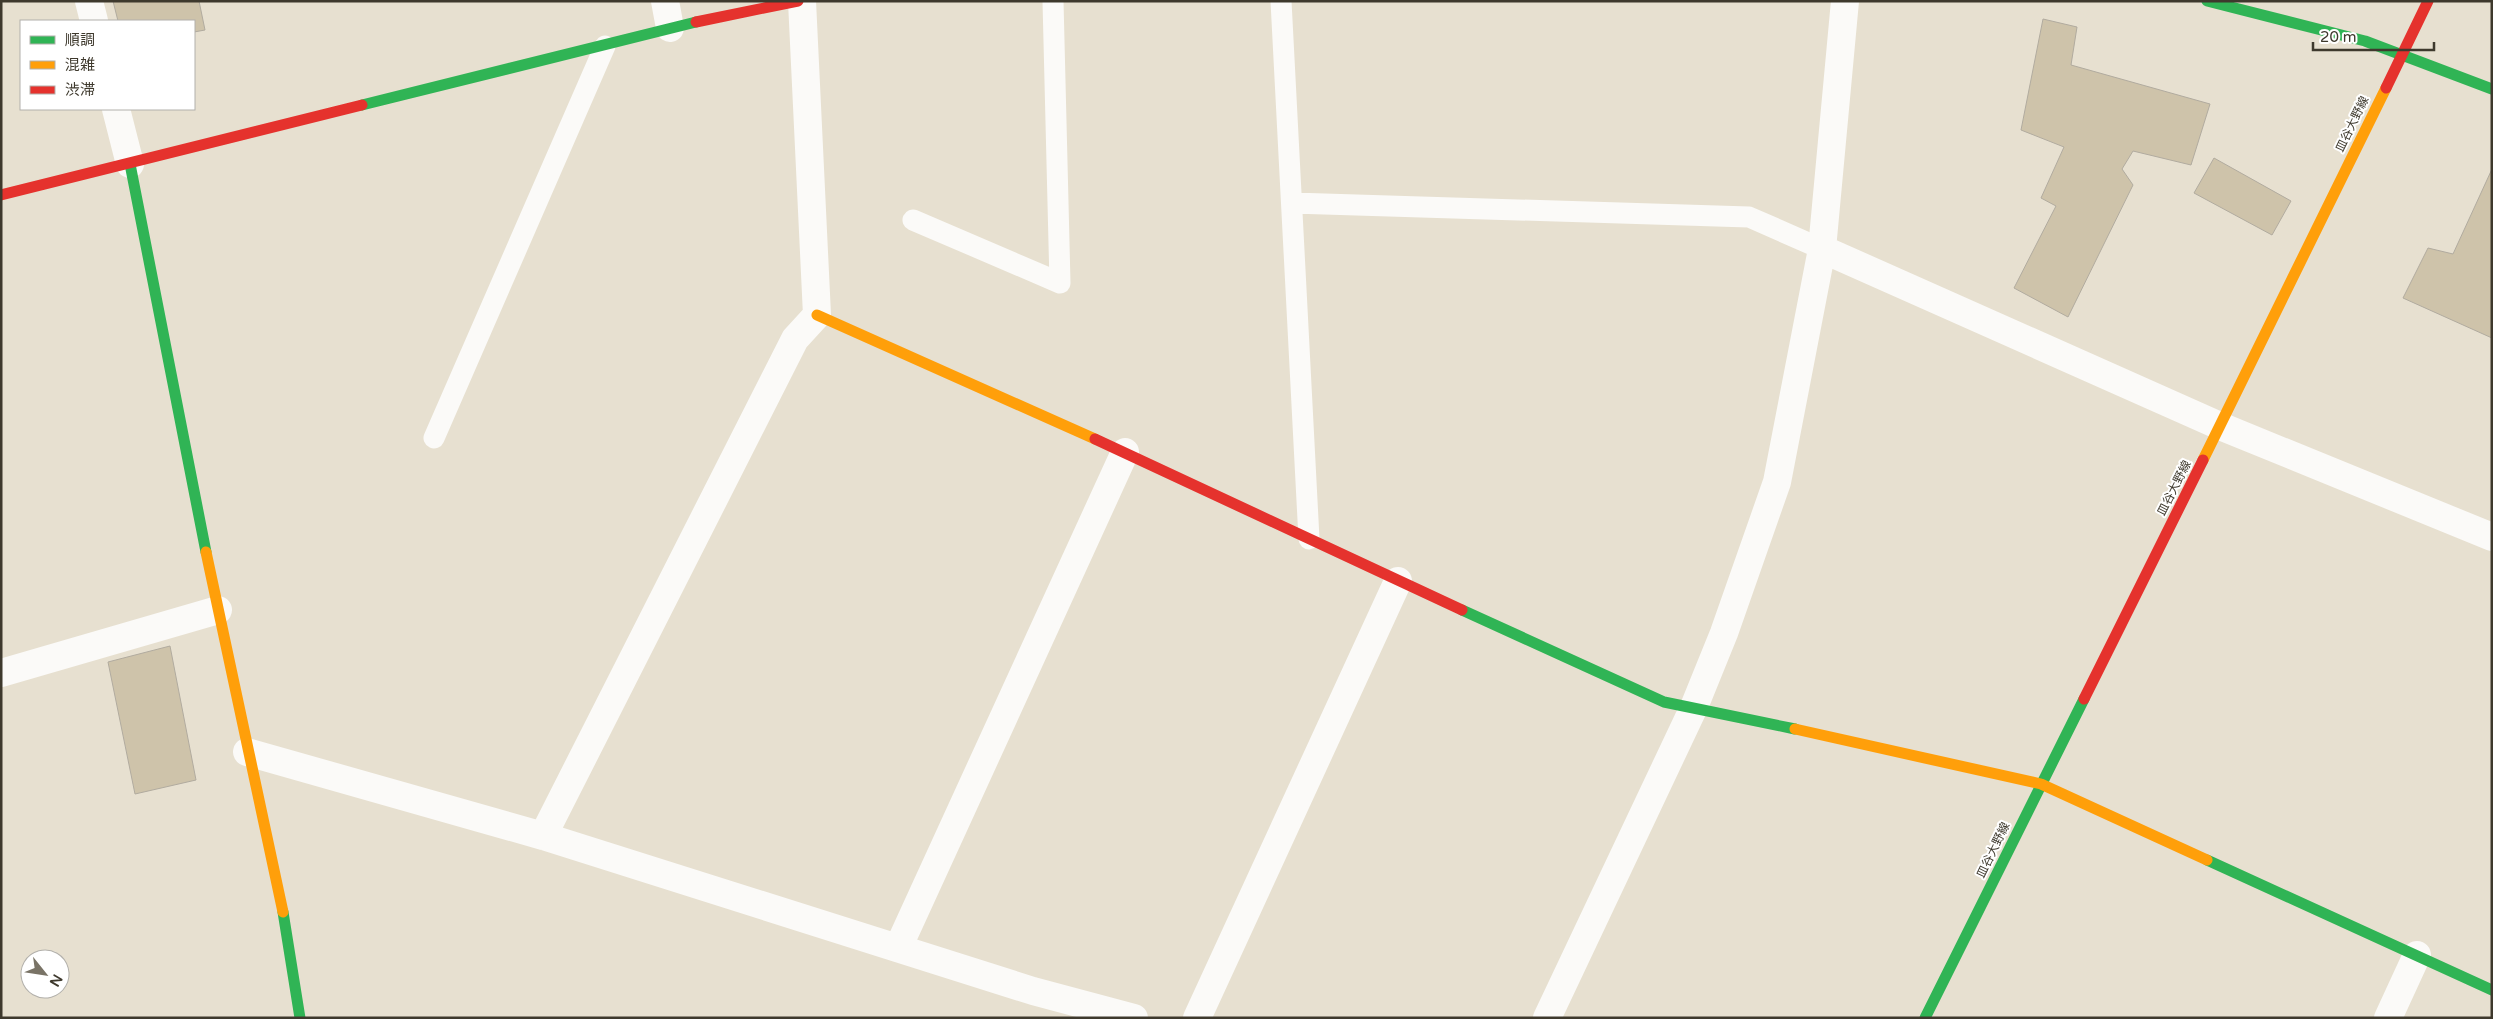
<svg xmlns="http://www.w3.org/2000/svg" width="2493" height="1019" font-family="'Varela Round','Noto Sans JP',sans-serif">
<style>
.building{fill:#cec3aa;stroke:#b1ab9f}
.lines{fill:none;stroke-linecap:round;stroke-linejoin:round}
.lane{stroke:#fbfaf8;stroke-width:21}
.street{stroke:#fbfaf8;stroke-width:28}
.fast{stroke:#30b455;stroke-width:11}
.slow{stroke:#ff9f0a;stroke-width:11}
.jam{stroke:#e5322d;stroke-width:11}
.labels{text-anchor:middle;stroke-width:4;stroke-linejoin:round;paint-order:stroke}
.street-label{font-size:12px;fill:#3e392d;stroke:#fff}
</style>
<rect width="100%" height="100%" fill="#e7e0d0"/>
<!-- building -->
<path class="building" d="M113,1H199L205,30L194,32V21H118Z
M2043,19L2077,27L2071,65L2210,104L2191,165L2133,151L2122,169L2133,185L2068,317L2014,288L2056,206L2041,198L2064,147L2021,130Z
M2214,158L2291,201L2272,235L2194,193Z
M2492,169V338L2403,298L2428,248L2453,254Z
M170,646L196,780L135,794L108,662Z"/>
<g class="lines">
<!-- lane -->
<path class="lane" d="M1281,1L1309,539
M1292,203L1749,217L1822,249
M913,220L1060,283L1053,1
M434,438L605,46"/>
<!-- street -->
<path class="street" d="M89,1L94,21
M665,1L670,28
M116,109L130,164
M1822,249L2220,426L2492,537
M1,673L218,610
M247,752L543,836L1033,991L1134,1018
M543,836L795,339L817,315L802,1
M898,948L1125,452
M1197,1018L1398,581
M1547,1018L1694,707L1724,633L1777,482L1822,249L1845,1
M2388,1018L2417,955"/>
<!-- fast -->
<path class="fast" d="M2207,1L2365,41L2492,89
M362,105L696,22
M130,164L206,552
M1462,610L1664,702L1795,729
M2207,860L2492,990
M283,912L300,1018
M1925,1018L2084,699"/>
<!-- slow -->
<path class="slow" d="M817,315L1095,439
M2203,460L2386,88
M206,552L283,912
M1795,729L2041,784L2207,860"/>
<!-- jam -->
<path class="jam" d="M696,22L798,1
M2386,88L2428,1
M1,195L362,105
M1095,439L1462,610
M2084,699L2203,460"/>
</g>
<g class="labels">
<!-- street labels -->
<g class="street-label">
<text transform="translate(2352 124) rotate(-64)" y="4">皿谷大野線</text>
<text transform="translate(2174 488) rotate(-63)" y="4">皿谷大野線</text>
<text transform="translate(1993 850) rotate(-64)" y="4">皿谷大野線</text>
</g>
</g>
<!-- border -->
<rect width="2493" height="1019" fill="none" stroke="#3e392d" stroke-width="5"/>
<!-- legend -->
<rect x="20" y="20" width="175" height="90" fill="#ffffff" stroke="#b2b0ab"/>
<rect x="30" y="36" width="25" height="8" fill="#30b455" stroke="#b2b0ab"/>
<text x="65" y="45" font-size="15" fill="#3e392d">順調</text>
<rect x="30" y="61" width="25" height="8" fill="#ff9f0a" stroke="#b2b0ab"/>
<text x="65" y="70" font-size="15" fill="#3e392d">混雑</text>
<rect x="30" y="86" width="25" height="8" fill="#e5322d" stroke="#b2b0ab"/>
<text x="65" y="95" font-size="15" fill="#3e392d">渋滞</text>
<!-- north arrow -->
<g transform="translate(45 974) rotate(120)"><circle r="24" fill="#ffffff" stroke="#b2b0ab"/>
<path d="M0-4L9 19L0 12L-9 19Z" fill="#797366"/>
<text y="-8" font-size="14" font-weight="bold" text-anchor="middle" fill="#3e392d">N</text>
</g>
<!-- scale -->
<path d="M2313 42v8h121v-8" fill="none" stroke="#3e392d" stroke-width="2.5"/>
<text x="2320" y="42" font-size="15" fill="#3e392d" stroke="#ffffff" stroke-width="4" paint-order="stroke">20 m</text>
</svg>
